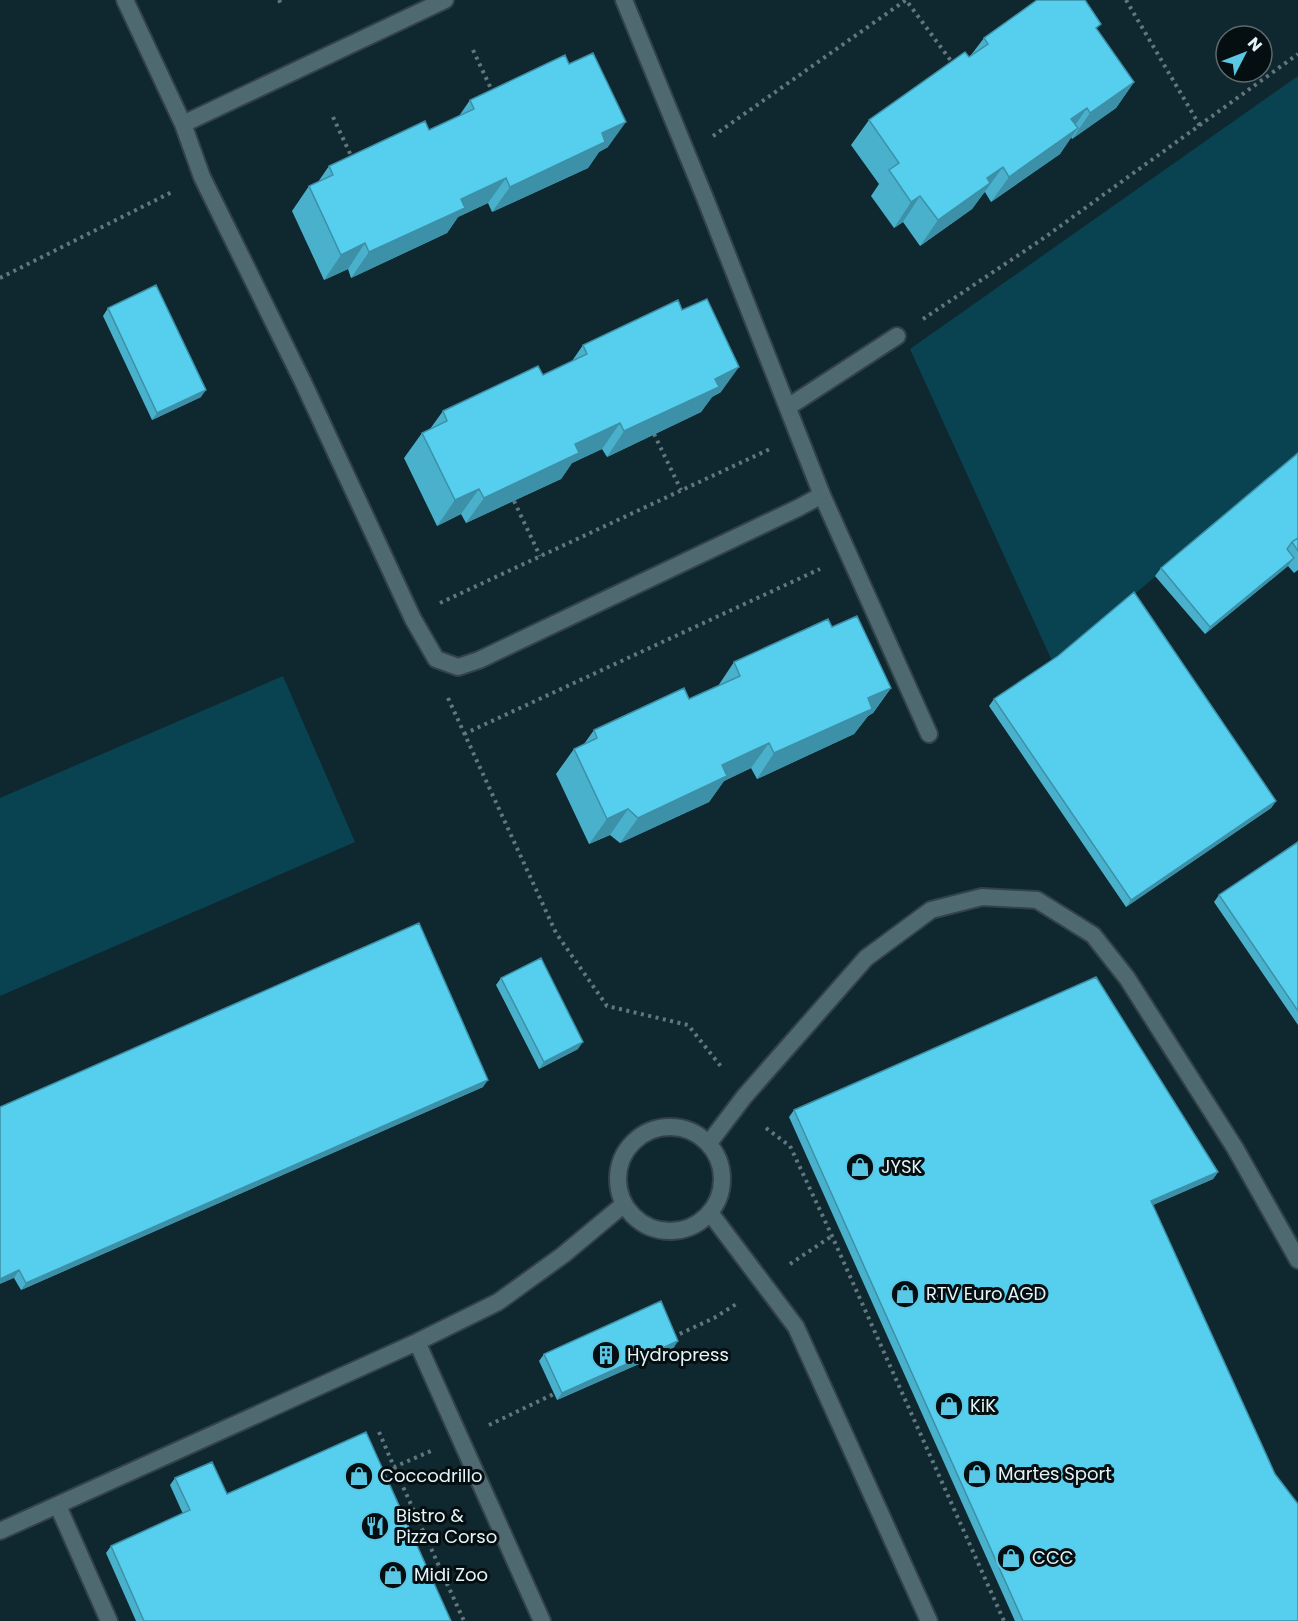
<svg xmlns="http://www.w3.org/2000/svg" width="1298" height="1621" font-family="Poppins,sans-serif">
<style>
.green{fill:#094351}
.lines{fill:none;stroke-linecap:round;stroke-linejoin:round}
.service-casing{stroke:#324248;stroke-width:20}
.minor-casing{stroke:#324248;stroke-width:20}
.path{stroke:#62777d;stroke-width:4;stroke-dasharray:3 4.5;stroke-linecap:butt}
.service{stroke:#4f6971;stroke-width:16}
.minor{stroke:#4f6971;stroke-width:16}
.wall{fill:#4ab1cd}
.shaded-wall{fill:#3c90a7}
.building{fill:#56ceee;stroke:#3c90a7;stroke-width:1.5}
.labels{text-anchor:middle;stroke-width:6;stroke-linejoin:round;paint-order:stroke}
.poi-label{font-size:18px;fill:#e4f3f7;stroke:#050f12;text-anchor:start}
</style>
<rect width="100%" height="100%" fill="#0f282f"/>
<!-- green -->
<path class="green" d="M1298,76V456L1053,663L910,349Z
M283,676L355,842L0,996V798Z"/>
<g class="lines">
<!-- service casing -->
<g class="service-casing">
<path id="service" d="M618 1179a52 52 0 1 1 104 0a52 52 0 1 1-104 0Z
M709,1143L744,1097L866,958L931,910L982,897L1037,900L1093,935L1127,978L1235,1148L1298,1260
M711,1214L796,1327L929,1621
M417,1342L542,1621
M58,1506L109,1621
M0,1531L417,1342L498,1302L563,1255L623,1205"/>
</g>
<!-- minor casing -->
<g class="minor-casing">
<path id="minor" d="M125,0L183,124L202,177L303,382L413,619L436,659L458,667L479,660L798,508L822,495
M624,0L705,198L822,495L929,734
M183,124L445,0
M788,407L897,336"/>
</g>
<!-- path -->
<path class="path" d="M279,0L282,6
M1126,0L1200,126
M473,50L493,93
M333,117L353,160
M713,136L906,0L954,65
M0,278L172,192
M923,319L1041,240L1298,54
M654,434L681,490
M514,501L540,556
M440,603L770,449
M448,698L556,933L607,1006L688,1025L723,1069
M464,734L820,569
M766,1128L790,1146L832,1236L1004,1621
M790,1264L832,1236
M673,1337L714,1318L738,1303
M489,1425L558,1392
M379,1432L394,1467L431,1451
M394,1467L464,1621"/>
<!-- service -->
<use href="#service" class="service"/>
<!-- minor -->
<use href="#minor" class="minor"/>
</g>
<!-- wall -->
<path class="wall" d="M1097,30L1134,82L1116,108L1072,139L1071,137L1060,154L991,202L985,192L983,194L972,209L920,246L903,222L894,228L871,196L879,184L851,145L869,120L969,57L971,55L984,38Z
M470,100L608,147L599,152L588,168L492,212L488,203L458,217L447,233L351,278L348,269L324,280L292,211L309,186L318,182L329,166L429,130L459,116Z
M108,308L201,397L152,420L103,316Z
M583,345L721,392L712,397L701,412L607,457L602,449L572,463L561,479L466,523L461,514L437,526L404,458L422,433L430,429L443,411L543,375L572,361Z
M1298,453V570L1294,573L1288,566L1205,634L1155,576L1161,568Z
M832,627L891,688L873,713L868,716L854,734L757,779L751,768L724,781L709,802L620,843L610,835L589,844L556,774L574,749L584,744L594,730L689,699L718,686L734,662Z
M994,699L1276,801L1271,808L1126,907L989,706Z
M1298,842V1025L1214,902L1219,895Z
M501,978L578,1049L539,1069L496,985Z
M483,1087L21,1290L14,1278L0,1107Z
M794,1110L1218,1172L1213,1179L1153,1205L1275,1474L1298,1621H1015L789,1117Z
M673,1349L557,1400L539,1361L544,1354Z
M175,1478L227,1494L451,1621H136L106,1553L111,1546L183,1514L170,1485Z"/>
<!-- shaded-wall -->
<path class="shaded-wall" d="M1134,82L1116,108L1072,139L1090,113Z
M1087,108L1069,134L1071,119Z
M626,122L608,147L599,152L588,168L492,212L510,187L602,133Z
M1078,128L1060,154L991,202L1009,177Z
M1003,167L972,209L920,246L938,220L987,178Z
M506,178L488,203L458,217L447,233L351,278L369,252L461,199Z
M920,196L903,222L894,228L911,202Z
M365,243L348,269L324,280L341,255Z
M739,367L721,392L712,397L701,412L607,457L624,431L715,379Z
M206,390L201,397L152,420L157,413Z
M620,423L602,449L572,463L561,479L466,523L484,498L575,444Z
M479,489L461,514L437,526L455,500Z
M1294,558L1288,566L1205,634L1210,627Z
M891,688L873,713L868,716L854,734L757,779L774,753L868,698Z
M769,743L751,768L724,781L709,802L620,843L638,818L722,765Z
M1276,801L1271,808L1126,907L1131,900Z
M628,809L610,835L589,844L607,819Z
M583,1042L578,1049L539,1069L544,1062Z
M488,1080L483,1087L21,1290L26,1283Z
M1218,1172L1213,1179L1146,1208L1151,1201Z
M19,1270L14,1278L0,1284V1279Z
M678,1341L673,1349L557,1400L562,1393Z"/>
<!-- building -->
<path class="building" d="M1037,0H1085L1101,24L1096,28L1134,82L1090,113L1087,108L1071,119L1078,128L1009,177L1003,167L987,178L990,183L938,220L920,196L911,202L889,170L899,163L869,120L965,52L969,57L988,44L984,38Z
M593,53L626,122L602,133L605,142L510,187L506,178L461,199L465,208L369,252L365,243L341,255L309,186L333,175L329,166L425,121L429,130L474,109L470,100L565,55L569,64Z
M156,285L206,390L157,413L108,308Z
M707,299L739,367L715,379L719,387L624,431L620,423L575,444L579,453L484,498L479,489L455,500L422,433L447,421L443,411L538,366L543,375L587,354L583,345L678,300L682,310Z
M1298,453V538L1292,542L1287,549L1294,558L1210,627L1161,568Z
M1298,538V551L1292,542Z
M1134,592L1276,801L1131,900L994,699L1058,656Z
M857,616L891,688L868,698L872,709L774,753L769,743L722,765L727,776L638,818L628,809L607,819L574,749L597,738L594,730L684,688L689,699L740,676L734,662L828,619L832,627Z
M1298,842V1011L1219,895Z
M419,923L488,1080L26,1283L19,1270L0,1279V1107Z
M541,958L583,1042L544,1062L501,978Z
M1096,977L1218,1172L1151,1201L1275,1474L1298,1504V1621H1023L794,1110Z
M661,1301L678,1341L562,1393L544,1354Z
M366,1432L451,1621H144L111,1546L190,1510L175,1478L212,1462L227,1494Z"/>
<!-- icons -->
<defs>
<g id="shop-ring" transform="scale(1.5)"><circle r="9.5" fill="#050f12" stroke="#5ac8e5" stroke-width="1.5"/><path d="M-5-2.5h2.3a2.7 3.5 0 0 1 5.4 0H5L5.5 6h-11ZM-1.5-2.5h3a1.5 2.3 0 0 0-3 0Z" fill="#5ac8e5"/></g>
<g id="building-ring" transform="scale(1.5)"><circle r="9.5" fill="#050f12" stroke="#5ac8e5" stroke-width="1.5"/><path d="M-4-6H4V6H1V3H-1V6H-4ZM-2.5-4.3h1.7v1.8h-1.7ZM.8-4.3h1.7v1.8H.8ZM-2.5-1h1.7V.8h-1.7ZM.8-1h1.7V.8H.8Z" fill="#5ac8e5"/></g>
<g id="restaurant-ring" transform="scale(1.5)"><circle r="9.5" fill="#050f12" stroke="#5ac8e5" stroke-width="1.5"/><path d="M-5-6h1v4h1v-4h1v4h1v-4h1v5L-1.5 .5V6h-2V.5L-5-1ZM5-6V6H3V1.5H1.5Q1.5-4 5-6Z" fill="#5ac8e5"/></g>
</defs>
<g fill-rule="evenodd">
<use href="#shop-ring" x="860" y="1167"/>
<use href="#shop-ring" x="905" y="1294"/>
<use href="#building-ring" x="606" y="1355"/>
<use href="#shop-ring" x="949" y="1406"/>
<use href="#shop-ring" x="977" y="1474"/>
<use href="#shop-ring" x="359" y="1476"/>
<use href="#restaurant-ring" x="375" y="1526"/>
<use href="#shop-ring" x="1011" y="1558"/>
<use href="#shop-ring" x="393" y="1575"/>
</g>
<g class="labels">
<!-- poi labels -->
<g class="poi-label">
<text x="881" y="1173">JYSK</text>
<text x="926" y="1300">RTV Euro AGD</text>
<text x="627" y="1361">Hydropress</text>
<text x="970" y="1412">KiK</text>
<text x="998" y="1480">Martes Sport</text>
<text x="380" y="1482">Coccodrillo</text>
<text x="396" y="1522">Bistro &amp;<tspan x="396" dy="21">Pizza Corso</tspan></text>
<text x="1032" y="1564">CCC</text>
<text x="414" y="1581">Midi Zoo</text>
</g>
</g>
<!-- north arrow -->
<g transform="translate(1244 54) rotate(48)"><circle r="28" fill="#050f12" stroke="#5e6a6e" stroke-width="1.5"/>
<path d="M0-4.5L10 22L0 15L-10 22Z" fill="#5ac8e5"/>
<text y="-9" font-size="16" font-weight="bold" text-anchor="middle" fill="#e4f3f7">N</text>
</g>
</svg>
